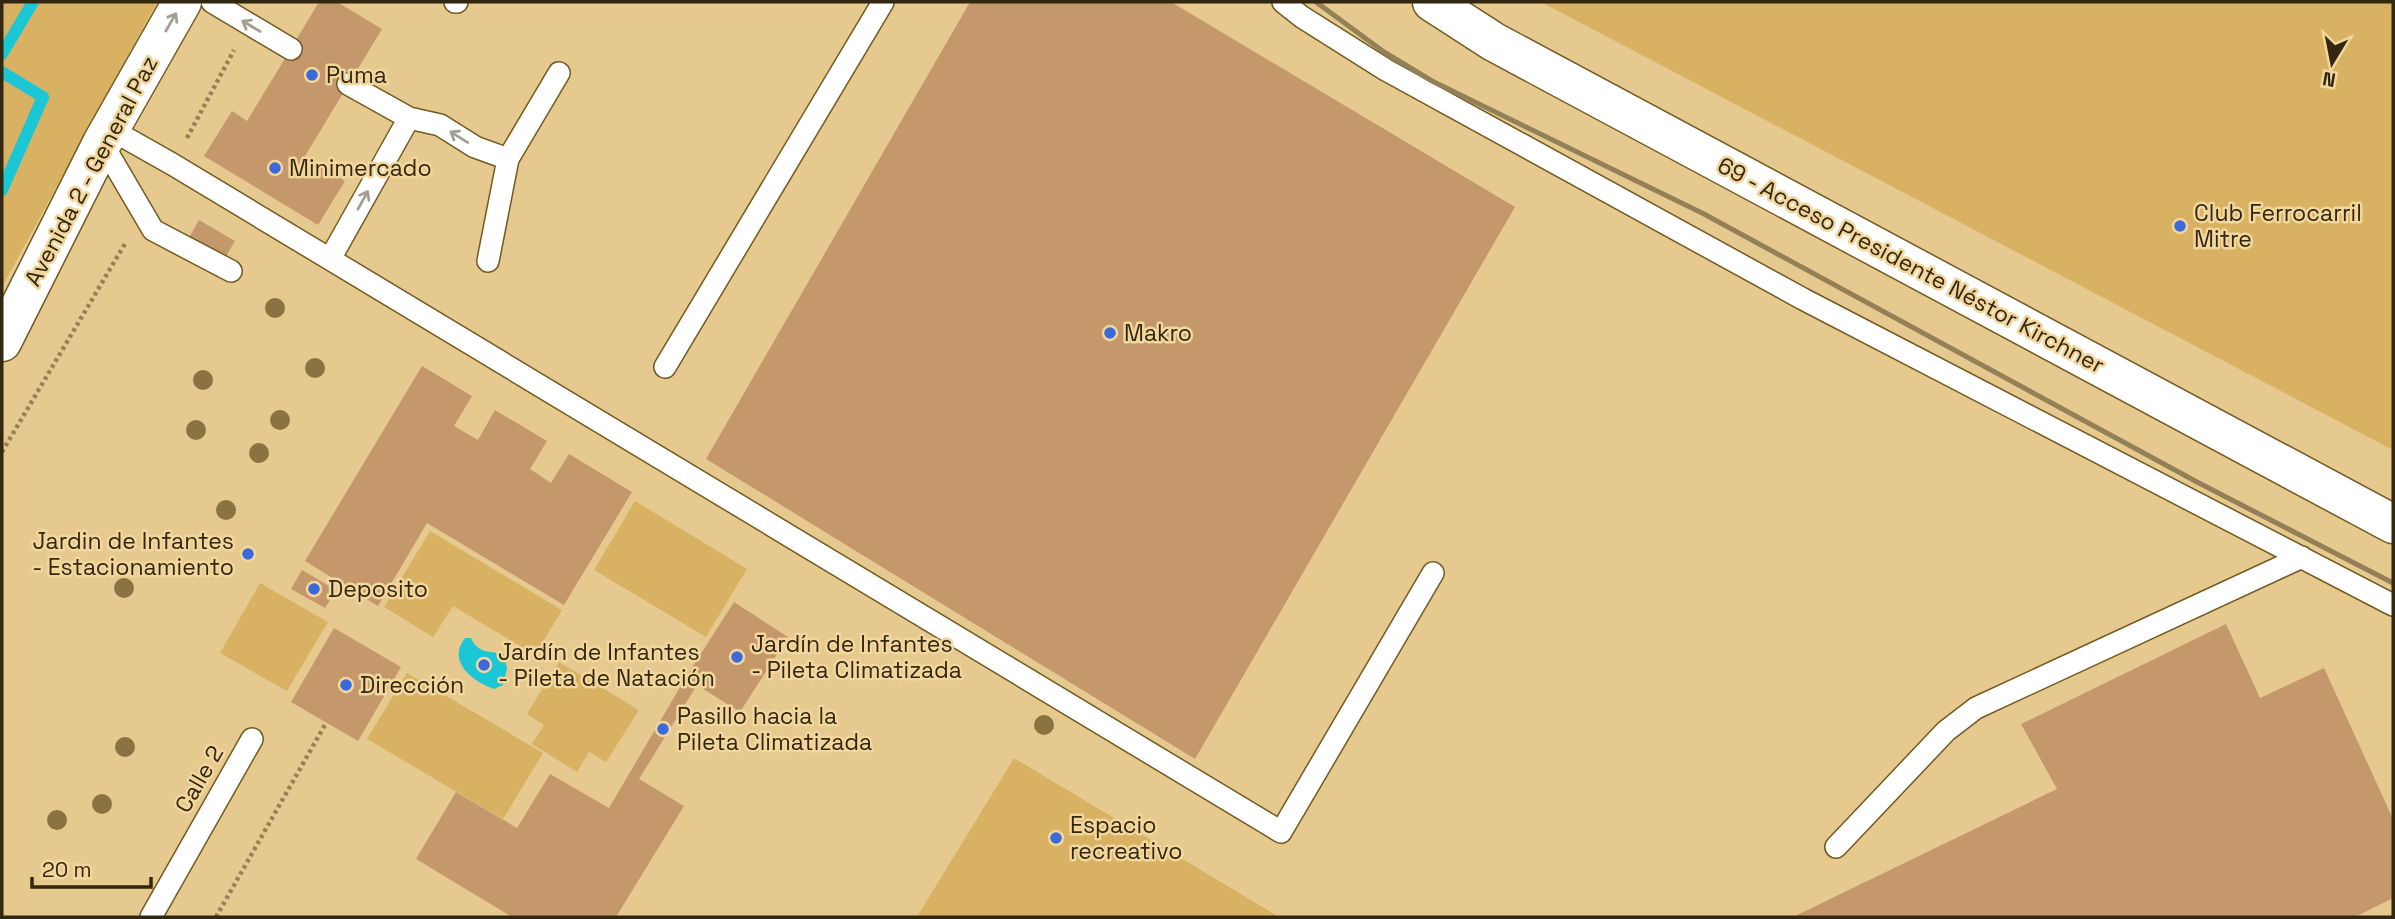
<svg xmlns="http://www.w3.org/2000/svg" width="2395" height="919" font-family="'Space Grotesk',sans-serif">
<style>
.green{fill:#d8b262}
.water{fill:#1bc6d5}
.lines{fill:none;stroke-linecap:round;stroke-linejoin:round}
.stream{stroke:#1bc6d5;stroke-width:12}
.building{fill:#c5986c}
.lane-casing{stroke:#735a21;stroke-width:24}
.secondary-casing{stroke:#735a21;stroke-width:41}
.path{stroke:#968157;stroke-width:4.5;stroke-dasharray:3.5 3.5;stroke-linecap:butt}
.lane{stroke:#fff;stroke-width:21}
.secondary{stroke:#fff;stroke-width:38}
.rail{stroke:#948056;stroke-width:5}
.tree{fill:#8a7341}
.oneway{stroke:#a39e93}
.poi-dot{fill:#3d6ada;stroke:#f2d69c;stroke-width:2.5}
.labels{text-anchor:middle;stroke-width:5;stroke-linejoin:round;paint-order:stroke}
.poi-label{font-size:23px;fill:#322710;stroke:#f2d69c;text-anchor:start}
.street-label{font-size:23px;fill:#322710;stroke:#f2d69c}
</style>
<rect width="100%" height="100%" fill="#e5c98f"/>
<!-- green -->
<path class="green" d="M2,2H157L2,287Z
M1541,2H2393V450Z
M635,501L747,569L706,637L594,570Z
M430,531L562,610L535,655L453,606L433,637L384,607Z
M260,583L328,622L287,691L220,653Z
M559,662L639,710L606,762L589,752L577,772L532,744L544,725L527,714Z
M407,673L543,753L503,819L367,739Z
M1014,758L1279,917H917Z"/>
<!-- water -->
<path class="water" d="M465,638H471C478,654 490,651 504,654L507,669L503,685L494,689C474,682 446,662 465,638Z"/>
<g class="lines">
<!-- stream -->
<path class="stream" d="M2,54L33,2
M2,72L43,97L2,190"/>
</g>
<!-- building -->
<path class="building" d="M319,2H337L382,29L305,156L345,181L318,225L204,156L232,111L247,121Z
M970,2H1171L1515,207L1195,759L706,459Z
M199,220L235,241L219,268L183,248Z
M422,366L472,396L454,426L478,440L495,410L547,441L530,469L551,483L569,454L632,492L564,605L427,523L378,606L305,561Z
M302,570L336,590L325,608L291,589Z
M734,602L788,637L740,712L697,685L639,779L684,806L616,917H512L416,859L456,792L517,828L550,774L609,808L686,677Z
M2226,624L2260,698L2324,668L2393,819V898L2355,917H1793L2057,789L2021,724Z
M334,628L401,667L358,741L291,702Z"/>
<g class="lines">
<!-- lane casing -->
<g class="lane-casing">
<path id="lane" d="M212,2L291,49
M455,2H457
M1283,2L1302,17L1386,70L1803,299L2393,605
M409,118L440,125L475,147L508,159
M110,129L172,164L1281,832L1433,573
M102,143L153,230L231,271
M330,259L409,118L348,84
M488,261L508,159L559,73
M665,367L883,2
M1836,847L1946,731L1976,708L2302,557
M151,917L252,739"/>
</g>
<!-- secondary casing -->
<g class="secondary-casing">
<path id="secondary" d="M1432,2L1494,42L2393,524
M2,342L102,143L182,2"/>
</g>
<!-- path -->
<path class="path" d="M187,138L234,50
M2,452L126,242
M216,917L326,723"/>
<!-- lane -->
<use href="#lane" class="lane"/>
<!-- secondary -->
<use href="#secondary" class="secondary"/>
<!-- rail -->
<path class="rail" d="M1316,2L1384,52L1432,81L1704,214L2197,482L2393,583"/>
</g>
<!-- trees -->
<g class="tree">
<circle cx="275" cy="308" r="10"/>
<circle cx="315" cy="368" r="10"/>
<circle cx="203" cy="380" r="10"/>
<circle cx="280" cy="420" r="10"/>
<circle cx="196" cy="430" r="10"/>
<circle cx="259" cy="453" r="10"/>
<circle cx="226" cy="510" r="10"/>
<circle cx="124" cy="588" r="10"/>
<circle cx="1044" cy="725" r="10"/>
<circle cx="125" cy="747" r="10"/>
<circle cx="102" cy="804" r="10"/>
<circle cx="57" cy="820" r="10"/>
</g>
<!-- one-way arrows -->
<defs><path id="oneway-shaft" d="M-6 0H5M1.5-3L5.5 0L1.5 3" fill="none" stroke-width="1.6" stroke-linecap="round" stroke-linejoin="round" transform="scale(1.75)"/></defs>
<g class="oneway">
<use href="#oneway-shaft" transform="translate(171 22) rotate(-60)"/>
<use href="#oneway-shaft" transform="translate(251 26) rotate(-149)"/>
<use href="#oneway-shaft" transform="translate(459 137) rotate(-148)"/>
<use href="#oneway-shaft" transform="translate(363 200) rotate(-61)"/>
</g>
<!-- markers -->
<g class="poi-dot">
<circle cx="312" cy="75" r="7"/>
<circle cx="275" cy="168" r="7"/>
<circle cx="2180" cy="226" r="7"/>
<circle cx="1110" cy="333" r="7"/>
<circle cx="248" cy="554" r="7"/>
<circle cx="314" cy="589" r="7"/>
<circle cx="737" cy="657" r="7"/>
<circle cx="484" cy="665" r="7"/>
<circle cx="346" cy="685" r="7"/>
<circle cx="663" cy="729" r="7"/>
<circle cx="1056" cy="838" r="7"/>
</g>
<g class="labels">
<!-- poi labels -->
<g class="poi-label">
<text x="326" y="83">Puma</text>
<text x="289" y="176">Minimercado</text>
<text x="2194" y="221">Club Ferrocarril<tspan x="2194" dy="26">Mitre</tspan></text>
<text x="1124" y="341">Makro</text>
<text x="234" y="549" text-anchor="end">Jardin de Infantes<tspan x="234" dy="26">- Estacionamiento</tspan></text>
<text x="328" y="597">Deposito</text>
<text x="751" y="652">Jardín de Infantes<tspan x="751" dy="26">- Pileta Climatizada</tspan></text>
<text x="498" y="660">Jardín de Infantes<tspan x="498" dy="26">- Pileta de Natación</tspan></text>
<text x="360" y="693">Dirección</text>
<text x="677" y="724">Pasillo hacia la<tspan x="677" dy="26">Pileta Climatizada</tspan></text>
<text x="1070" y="833">Espacio<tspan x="1070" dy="26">recreativo</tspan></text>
</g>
<!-- street labels -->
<g class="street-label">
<text transform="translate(91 171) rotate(-62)" y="8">Avenida 2 - General Paz</text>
<text transform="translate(1911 265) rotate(28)" y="8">69 - Acceso Presidente Néstor Kirchner</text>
<text transform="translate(199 779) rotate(-60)" y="8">Calle 2</text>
</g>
</g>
<!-- border -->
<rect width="2395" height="919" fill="none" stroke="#322710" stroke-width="7"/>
<!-- north arrow -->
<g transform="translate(2332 63) rotate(190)" stroke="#f2d69c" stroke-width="5" paint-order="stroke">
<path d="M0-5L12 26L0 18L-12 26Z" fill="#322710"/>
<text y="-10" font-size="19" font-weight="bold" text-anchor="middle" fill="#322710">N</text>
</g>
<!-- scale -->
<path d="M32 877v10h119v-10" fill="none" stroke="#322710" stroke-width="3.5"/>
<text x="42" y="877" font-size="21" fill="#322710" stroke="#f2d69c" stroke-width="5" paint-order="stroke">20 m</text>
</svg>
